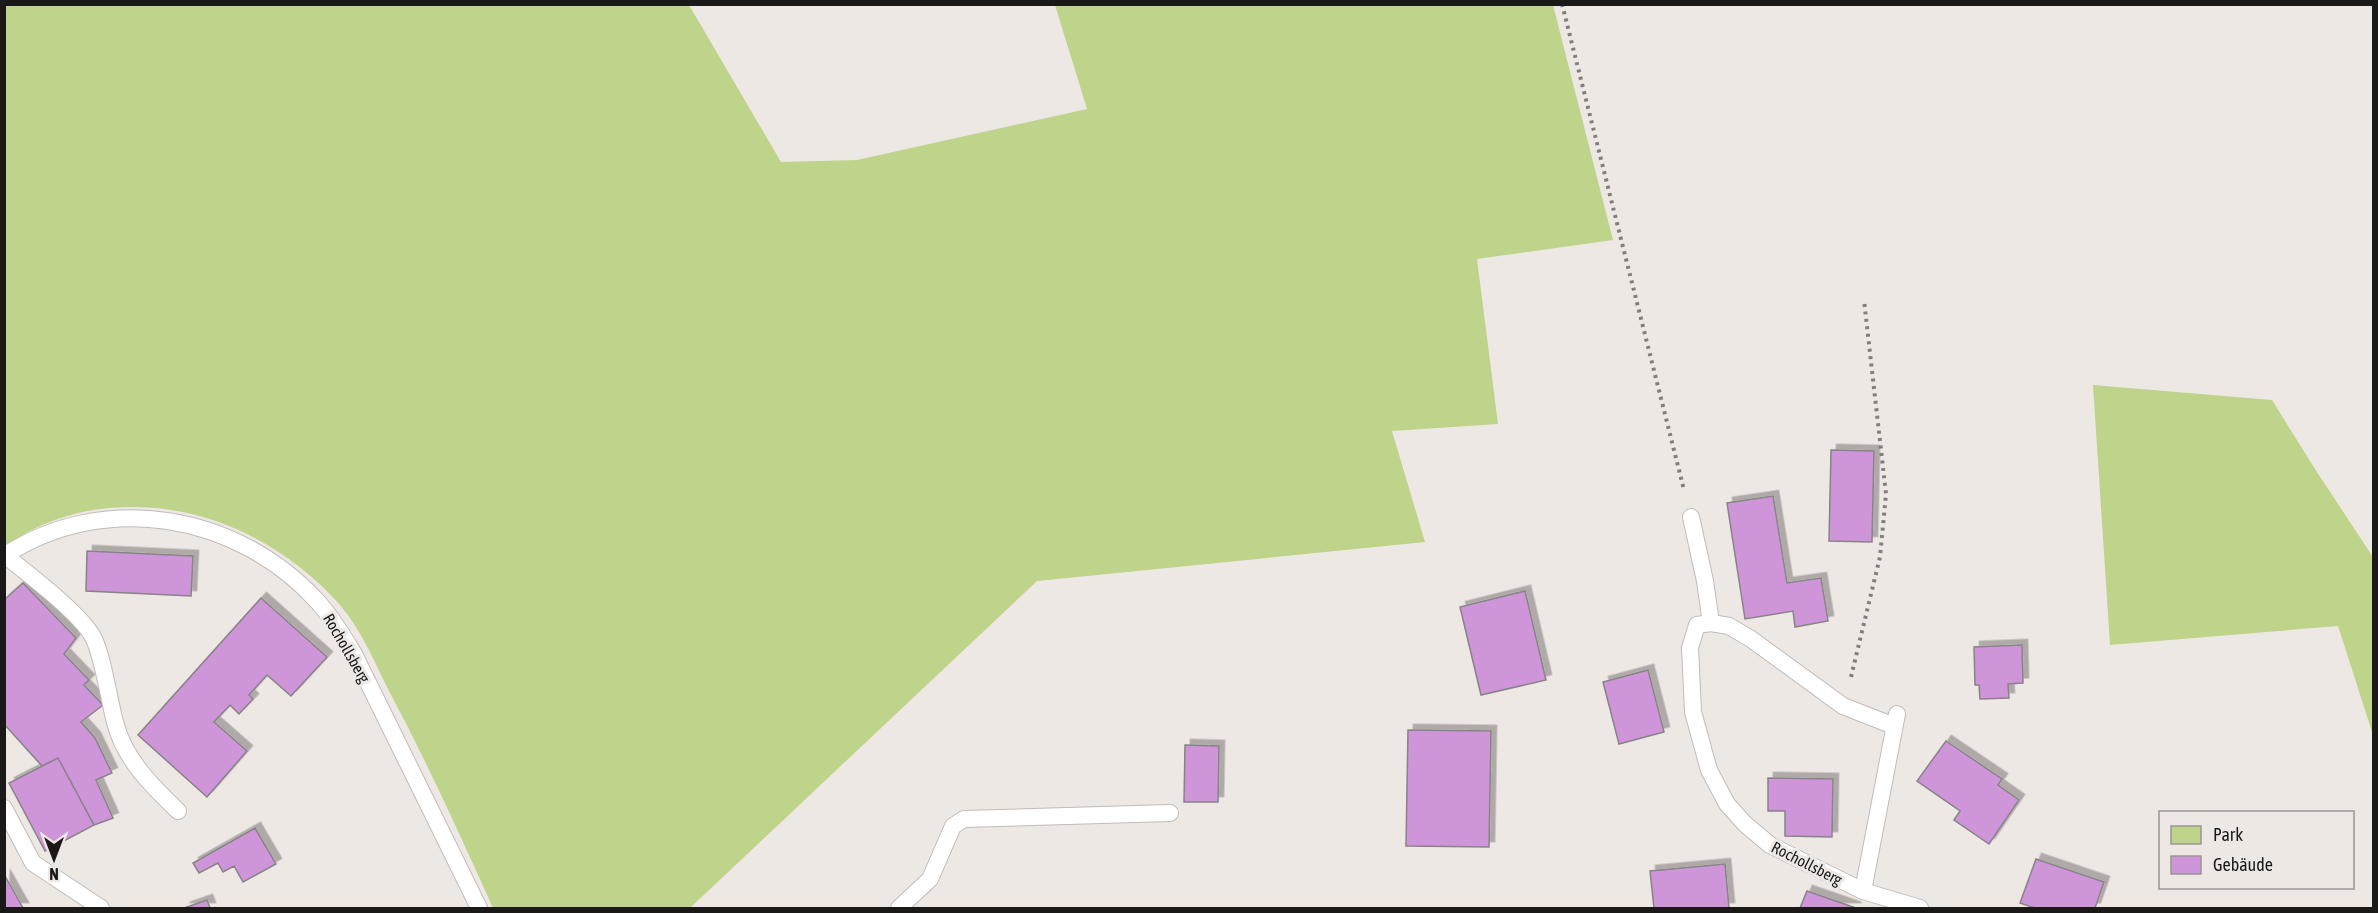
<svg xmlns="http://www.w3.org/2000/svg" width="2378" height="913" font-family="'Asap Condensed',sans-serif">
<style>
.green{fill:#bed48a}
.building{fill:#ce95d9;stroke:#878387;stroke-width:1.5;filter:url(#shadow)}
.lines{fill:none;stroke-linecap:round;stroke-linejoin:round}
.service-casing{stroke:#c1bbb9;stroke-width:18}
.path{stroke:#827e7c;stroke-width:4;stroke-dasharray:3 4.5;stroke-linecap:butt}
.service{stroke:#fff;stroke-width:16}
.labels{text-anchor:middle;stroke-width:6;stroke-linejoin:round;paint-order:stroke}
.street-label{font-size:16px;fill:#1b1918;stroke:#eee8e5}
</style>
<defs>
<filter id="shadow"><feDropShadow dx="5.5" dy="-5.5" stdDeviation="0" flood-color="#0004"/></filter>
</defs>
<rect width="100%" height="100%" fill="#eee8e5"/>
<!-- green -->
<path class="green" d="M5,4L689,5L781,162L857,160L1087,109L1055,5H1553L1613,240L1477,259L1498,424L1392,431L1425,542L1037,581L690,908H493C460,835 427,762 389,691C375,663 361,629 340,605C293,552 226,514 155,508C101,503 49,515 5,546Z
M2093,385L2272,400L2315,469L2373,557V735L2338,626L2110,645Z"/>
<!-- building -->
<path class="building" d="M1831,450L1874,451L1872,542L1829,541Z
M1773,496L1787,583L1821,578L1828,621L1795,627L1793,611L1745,619L1727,503Z
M87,551L193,556L191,596L86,591Z
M23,583L76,638L64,654L89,680L84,685L103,705L81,722L95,738L112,773L96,780L113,818L94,825L58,758L42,766L4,724V600Z
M1525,591L1546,680L1481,695L1460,607Z
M261,598L327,657L291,696L267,675L249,695L253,699L239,714L230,705L214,722L247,751L207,797L138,735Z
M2022,645L2023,683L2008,684L2009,698L1980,699L1979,685H1975L1974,647Z
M1648,670L1664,732L1619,744L1603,682Z
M1408,730L1491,731L1489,847L1406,846Z
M1946,741L2002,779L1998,785L2019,800L1989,844L1954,820L1960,811L1917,781Z
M1185,745L1219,746L1218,802H1184Z
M58,758L94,825L45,851L9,783Z
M1768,778L1833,779L1832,837L1785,836V811H1768Z
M255,828L276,864L243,882L234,866L223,872L218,863L199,873L193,863Z
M2036,859L2104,882L2095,908H2035L2020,903Z
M1725,864L1729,908H1654L1650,871Z
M5,876L23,908H4Z
M1807,891L1856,908H1800Z
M207,900L210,908H184Z"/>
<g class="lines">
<!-- service casing -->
<g class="service-casing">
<path id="service" d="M1691,517L1705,581L1711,623
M4,556C104,490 238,514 317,601C332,617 343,636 354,654L479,908
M6,556C29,575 79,612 93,637C103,656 109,700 115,722C124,759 152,786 178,811
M1894,726L1843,706L1751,639L1729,626L1711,623L1697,625L1690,648L1693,712L1709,770L1727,804L1745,824L1770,845L1863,891L1920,908
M4,808L33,863L101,908
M1863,891L1897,714
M899,908L930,879L953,826L964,819L1170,813"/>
</g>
<!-- path -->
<path class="path" d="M1562,4L1684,490
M1851,677L1880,557L1886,494L1864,300"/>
<!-- service -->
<use href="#service" class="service"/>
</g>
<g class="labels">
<!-- street labels -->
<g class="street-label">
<text transform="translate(347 648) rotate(60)" y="6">Rochollsberg</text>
<text transform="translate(1807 863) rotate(27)" y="6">Rochollsberg</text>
</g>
</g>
<!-- border -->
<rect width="2378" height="913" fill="none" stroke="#1b1918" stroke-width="12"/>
<!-- legend -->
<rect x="2159" y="811" width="195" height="78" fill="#eee8e5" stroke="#9a9593" stroke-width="1.5"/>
<rect x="2171" y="826" width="30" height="18" fill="#bed48a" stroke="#9a9593" stroke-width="1.5"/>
<text x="2213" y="841" font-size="18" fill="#1b1918">Park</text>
<rect x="2171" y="856" width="30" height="18" fill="#ce95d9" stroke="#9a9593" stroke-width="1.5"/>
<text x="2213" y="871" font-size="18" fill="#1b1918">Gebäude</text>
<!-- north arrow -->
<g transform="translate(54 859) rotate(180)" stroke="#eee8e5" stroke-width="4.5" paint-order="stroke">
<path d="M0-4.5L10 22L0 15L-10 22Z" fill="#1b1918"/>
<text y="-9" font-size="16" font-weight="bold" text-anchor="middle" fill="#1b1918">N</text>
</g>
</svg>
